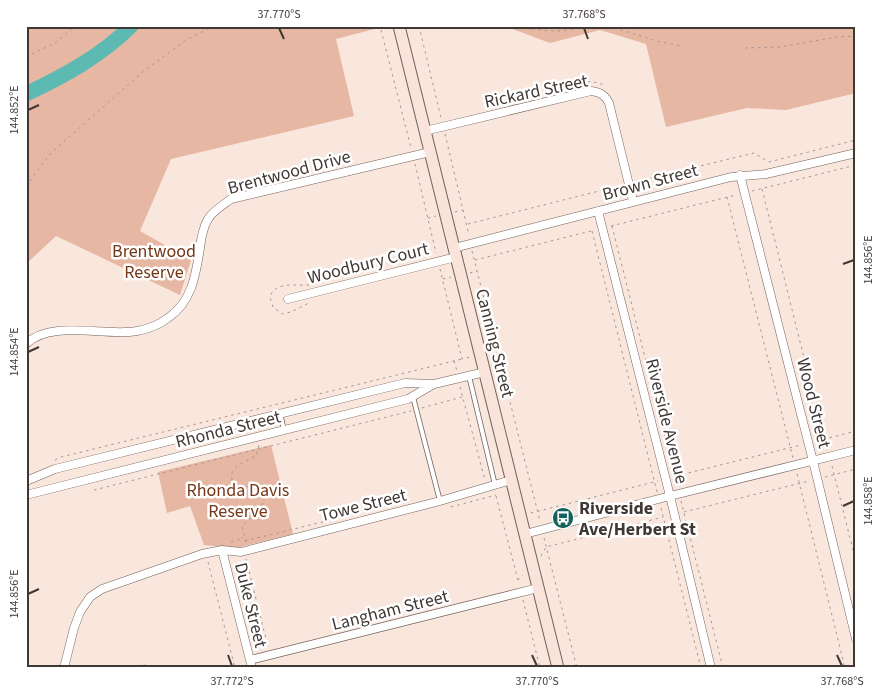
<svg xmlns="http://www.w3.org/2000/svg" width="882" height="694" font-family="'Source Sans 3',sans-serif">
<style>
.green{fill:#e6b7a2}
.lines{fill:none;stroke-linecap:round;stroke-linejoin:round}
.river{stroke:#5cbab2;stroke-width:15}
.lane-casing{stroke:#726159;stroke-width:5.5}
.street-casing{stroke:#726159;stroke-width:9}
.secondary-casing{stroke:#726159;stroke-width:13}
.path{stroke:#a59791;stroke-width:1;stroke-dasharray:2.5 4;stroke-linecap:butt}
.lane{stroke:#fff;stroke-width:4}
.street{stroke:#fff;stroke-width:8}
.secondary{stroke:#f9e3da;stroke-width:11}
.ticks{fill:none;stroke:#403835;stroke-width:2}
.labels{text-anchor:middle;stroke-width:5;stroke-linejoin:round;paint-order:stroke}
.street-label{font-size:18px;fill:#403835;stroke:#fff}
.park-label{font-size:18px;fill:#743717;stroke:#fff}
.poi-label{font-size:18px;font-weight:bold;fill:#403835;stroke:#fff;text-anchor:start}
.neatline{fill:none;stroke:#403835;stroke-width:2}
.ticks-label{font-size:12px;text-anchor:middle;fill:#403835}
</style>
<rect width="100%" height="100%" fill="#f9e6dd"/>
<!-- green -->
<path class="green" d="M26,26H378V28L336,39L354,116L171,159L140,231L191,260L180,295L56,236L26,264Z
M505,26H856V93L786,110L747,108L666,127L646,44L600,30L550,43Z
M271,445L293,534L236,548L204,545L190,506L167,513L158,472Z"/>
<g class="lines">
<!-- river -->
<path class="river" d="M26,94C64,76 101,56 131,26"/>
<!-- lane casing -->
<g class="lane-casing">
<path id="lane" d="M469,376L495,485
M413,397L440,501
M280,413L284,430"/>
</g>
<!-- street casing -->
<g class="street-casing">
<path id="street" d="M425,131L591,91C600,92 605,95 609,103L633,201
M740,175L813,461L856,639
M598,211L670,496L711,668
M454,248L731,177L766,174L856,153
M288,299L456,257
M26,344C51,319 105,337 137,331C148,329 159,325 168,318C192,302 196,274 200,248C201,238 203,228 208,219C214,210 223,205 231,199L430,152
M26,481L55,469L405,383L434,384
M26,495L408,399L434,384L485,372
M525,534L670,496L856,450
M222,550L252,668
M250,660L538,588
M64,668L74,628L80,612L90,597L102,589L202,554L222,550L241,552L440,501L511,480"/>
</g>
<!-- secondary casing -->
<g class="secondary-casing">
<path id="secondary" d="M399,26L558,668"/>
</g>
<!-- path -->
<path class="path" d="M419,26L441,118
M519,26C542,32 562,33 584,26
M608,26L660,42L682,46
M381,30L411,148
M745,48L780,47L837,37L856,36
M26,57L55,43L75,26
M518,99L587,82C594,82 600,82 606,87
M445,134L469,235
M415,164L436,253
M638,181L754,153L769,162L856,140
M26,186L50,154L145,70L185,41L213,26
M762,189L827,450
M752,191L856,165
M727,197L793,458
M455,212L463,210
M428,218L436,216
M468,224L619,186
M611,226L736,195
M612,226L677,485
M592,231L657,492
M472,251L540,521
M475,260L595,230
M440,269L462,359L470,357
M470,273L477,271
M443,279L451,277
M309,285C295,286 275,281 270,297L273,307L282,314L291,312L309,303
M454,361L457,371
M460,387L485,480
M422,408L462,397
M817,441L856,431
M55,460L61,457L462,359
M832,466L856,562
M797,474L845,668
M676,476L801,445
M825,477L856,469
M94,490L411,411
M496,496L519,584
M681,501L723,668
M451,507L496,495
M661,508L701,668
M684,512L809,481
M531,513L658,481
M544,538L577,668
M245,541L359,513
M231,542L244,538
M246,542L242,526L260,510L264,500C258,486 247,487 234,483C224,469 246,461 256,456L259,445
M541,556L546,547L663,517
M246,559L268,647
M208,562L235,668
M518,580L523,575
M523,600L540,668
M137,668L144,665L156,668"/>
<!-- lane -->
<use href="#lane" class="lane"/>
<!-- street -->
<use href="#street" class="street"/>
<!-- secondary -->
<use href="#secondary" class="secondary"/>
</g>
<!-- ticks -->
<path class="ticks" d="M279,28L284,39M584,28L588,39M28,110L39,105M843,264L854,260M28,352L39,347M843,506L854,501M28,594L39,589M228,655L232,666M532,655L537,666M837,655L842,666"/>
<!-- icons -->
<defs>
<g id="bus-disc" transform="scale(1.125)"><circle r="9.5" fill="#14625c" stroke="#fff"/><path d="M-5-6H5V4H4V6H2V4H-2V6H-4V4H-5ZM-3.5-4V0h7V-4ZM-3.5 1.2v1.5H-2V1.2ZM2 1.2v1.5H3.5V1.2Z" fill="#fff"/></g>
</defs>
<g fill-rule="evenodd">
<use href="#bus-disc" x="563" y="518"/>
</g>
<g class="labels">
<!-- street labels -->
<g class="street-label">
<text transform="translate(536 91) rotate(-12)" y="6">Rickard Street</text>
<text transform="translate(289 172) rotate(-15)" y="6">Brentwood Drive</text>
<text transform="translate(650 182) rotate(-15)" y="6">Brown Street</text>
<text transform="translate(368 263) rotate(-14)" y="6">Woodbury Court</text>
<text transform="translate(495 343) rotate(76)" y="6">Canning Street</text>
<text transform="translate(814 403) rotate(76)" y="6">Wood Street</text>
<text transform="translate(667 421) rotate(76)" y="6">Riverside Avenue</text>
<text transform="translate(228 429) rotate(-14)" y="6">Rhonda Street</text>
<text transform="translate(363 505) rotate(-14)" y="6">Towe Street</text>
<text transform="translate(251 605) rotate(76)" y="6">Duke Street</text>
<text transform="translate(390 610) rotate(-14)" y="6">Langham Street</text>
</g>
<!-- park labels -->
<g class="park-label">
<text x="154" y="257">Brentwood<tspan x="154" dy="21">Reserve</tspan></text>
<text x="238" y="496">Rhonda Davis<tspan x="238" dy="21">Reserve</tspan></text>
</g>
<!-- poi labels -->
<g class="poi-label">
<text x="579" y="514">Riverside<tspan x="579" dy="21">Ave/Herbert St</tspan></text>
</g>
</g>
<!-- border -->
<rect width="882" height="694" fill="none" stroke="#ffffff" stroke-width="55"/>
<rect x="28" y="28" width="826" height="638" class="neatline"/>
<g class="ticks-label">
<text x="279" y="18">37.770°S</text>
<text x="584" y="18">37.768°S</text>
<text transform="translate(14 110) rotate(-90)" y="4">144.852°E</text>
<text transform="translate(868 260) rotate(-90)" y="4">144.856°E</text>
<text transform="translate(14 352) rotate(-90)" y="4">144.854°E</text>
<text transform="translate(868 501) rotate(-90)" y="4">144.858°E</text>
<text transform="translate(14 594) rotate(-90)" y="4">144.856°E</text>
<text x="232" y="685">37.772°S</text>
<text x="537" y="685">37.770°S</text>
<text x="842" y="685">37.768°S</text>
</g>
</svg>
